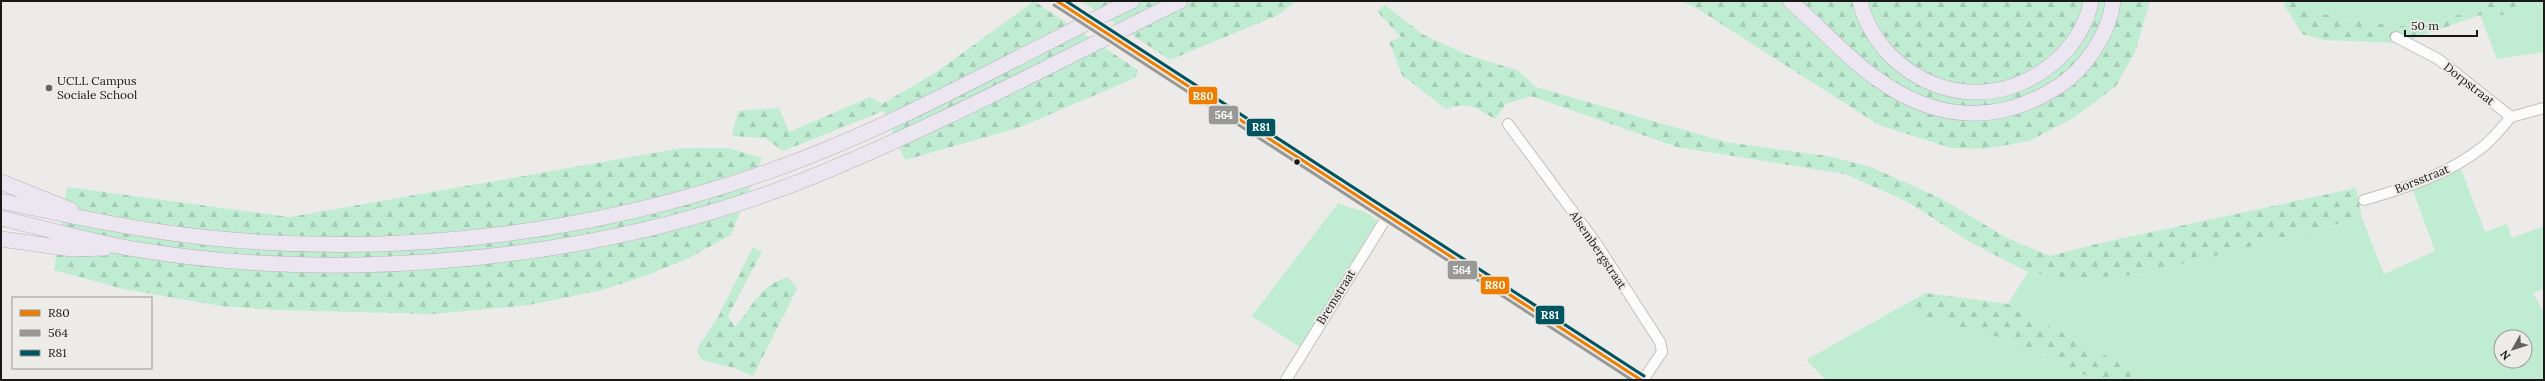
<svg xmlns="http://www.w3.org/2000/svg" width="2545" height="381" font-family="Lora,serif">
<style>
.green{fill:#c0edd1;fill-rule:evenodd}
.forest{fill:url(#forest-firs)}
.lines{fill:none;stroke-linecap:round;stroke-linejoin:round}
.minor-casing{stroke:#c1c0bf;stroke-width:12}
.major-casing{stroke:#b8b2bc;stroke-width:14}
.highway-casing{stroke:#b8b2bc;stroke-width:16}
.minor{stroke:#fcfcfc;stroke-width:10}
.major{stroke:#f2eef4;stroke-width:13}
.highway{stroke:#ebe6f0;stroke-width:15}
.major-bridge-casing{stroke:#b8b2bc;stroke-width:14;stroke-linecap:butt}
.major-bridge{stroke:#f2eef4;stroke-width:13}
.bus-1-casing{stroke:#edece9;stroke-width:6}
.bus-2-casing{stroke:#edece9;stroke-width:6}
.bus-3-casing{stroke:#edece9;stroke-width:6}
.bus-1{stroke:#ef7d00;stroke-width:3}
.bus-2{stroke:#989897;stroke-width:3}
.bus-3{stroke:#005460;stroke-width:3}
.poi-dot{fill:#636262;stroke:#edece9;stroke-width:1.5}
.bus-dot{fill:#191918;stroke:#edece9;stroke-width:1.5}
.labels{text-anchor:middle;stroke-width:4;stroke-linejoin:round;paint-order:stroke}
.poi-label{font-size:12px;fill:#191918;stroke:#edece9;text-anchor:start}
.street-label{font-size:12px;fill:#191918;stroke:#edece9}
.line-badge{stroke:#edece9;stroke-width:1.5}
.badge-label{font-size:11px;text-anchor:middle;font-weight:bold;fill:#fff}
</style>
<defs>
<pattern id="forest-firs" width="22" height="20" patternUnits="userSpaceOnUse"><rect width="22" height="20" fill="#c0edd1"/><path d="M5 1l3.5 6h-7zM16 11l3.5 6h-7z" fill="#a4cbb3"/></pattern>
</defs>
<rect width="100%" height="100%" fill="#ecebea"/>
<!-- green -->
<path class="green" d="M2306,1H2478L2479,8L2422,27C2402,27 2326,19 2311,9C2309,7 2307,3 2306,1Z
M2522,1H2544V52L2497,59L2480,15H2507Z
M2460,166L2485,232L2507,224L2512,238L2544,226V289L2533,293L2544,313V380H2152L2008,304L2028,272L2074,279L2143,274L2362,218L2384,274L2435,251L2412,188ZM2501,337H2525V361H2501Z
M1338,203C1352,210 1366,208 1377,221L1300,347L1252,316Z
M1902,306L1913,315L1992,335L2031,348L2095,380H1826L1806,360Z"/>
<!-- forest -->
<path class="forest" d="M1034,1L1138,70L1135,78L1018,128L905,160L883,111L783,151L765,138L732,136L738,111L779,108L789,132L870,97L882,104L938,71Z
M1081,1H1297L1278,15L1170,60Z
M1678,1H2150L2135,52L2116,86L2075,117L2029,141L1985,149L1951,148L1879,125L1693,6Z
M2284,1H2306C2307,3 2309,7 2311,9C2326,19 2402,27 2422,27L2479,8L2478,1H2522L2507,15H2480L2400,43L2324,40L2302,34L2284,5Z
M1385,5L1422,34L1470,56L1517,70L1536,87L1726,142L1828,156L1871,167L1940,198L2007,238L2050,256L2096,244L2356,188L2362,218L2143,274L2074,279L2028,272L1970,242L1906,201L1845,174L1677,147L1531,96L1506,104L1495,119C1476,108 1468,101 1446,109L1402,75L1389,42L1401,37L1377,11Z
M682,148H728L762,158L731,235L687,259L645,276L602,290L529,305L433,314L276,310L221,306L123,289L54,270L67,187L290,217Z
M753,247L762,252L728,316L735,327C754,305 757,287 788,277L797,289L753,376L734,368L702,360L697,349L718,317Z
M1926,293L2008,304L2152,380H2095L2031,348L1992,335L1913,315L1902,306Z"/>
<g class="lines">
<!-- minor casing -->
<g class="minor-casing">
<path id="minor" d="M2396,37L2438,59L2511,117
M2511,117L2544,108
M1508,124L1596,243L1660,342L1662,352L1643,380
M2364,200C2406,188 2449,174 2484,146C2494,138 2502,127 2511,117
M1286,380L1388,215"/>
</g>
<!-- major casing -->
<g class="major-casing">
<path id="major" d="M1147,60L1641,380"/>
</g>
<!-- highway casing -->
<g class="highway-casing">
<path id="highway" d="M1790,1C1819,26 1845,56 1876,78C1934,121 1998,126 2059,86C2085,69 2110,33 2113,1
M1860,1C1864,21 1877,42 1891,56C1941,105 2014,104 2063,54C2076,41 2088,20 2091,1
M1,182L71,210
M1,201C71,216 141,231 211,238C406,258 606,232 789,164C908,120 1018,55 1132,1
M1,218C43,228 85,240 128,248C342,285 596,261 799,182C930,130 1054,63 1180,1
M1,239L72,249L105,248"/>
</g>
<!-- minor -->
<use href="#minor" class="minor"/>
<!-- major -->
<use href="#major" class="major"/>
<!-- highway -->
<use href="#highway" class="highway"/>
<!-- major-bridge casing -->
<g class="major-bridge-casing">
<path id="major-bridge" d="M1057,1L1147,60"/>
</g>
<!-- major-bridge -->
<use href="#major-bridge" class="major-bridge"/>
<!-- bus-1 casing -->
<g class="bus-1-casing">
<path id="bus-1" d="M1057,1L1641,380"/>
</g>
<!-- bus-2 casing -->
<g class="bus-2-casing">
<path id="bus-2" d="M1054,5L1632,380"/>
</g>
<!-- bus-3 casing -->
<g class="bus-3-casing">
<path id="bus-3" d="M1066,1L1644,376"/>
</g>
<!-- bus-1 -->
<use href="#bus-1" class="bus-1"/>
<!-- bus-2 -->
<use href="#bus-2" class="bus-2"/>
<!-- bus-3 -->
<use href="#bus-3" class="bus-3"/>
</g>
<!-- markers -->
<circle class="poi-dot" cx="49" cy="88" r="4"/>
<circle class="bus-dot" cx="1297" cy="162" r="3.5"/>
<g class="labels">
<!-- poi labels -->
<g class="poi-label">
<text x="57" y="85">UCLL Campus<tspan x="57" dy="14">Sociale School</tspan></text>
</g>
<!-- street labels -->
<g class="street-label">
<text transform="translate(2469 84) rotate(38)" y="4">Dorpstraat</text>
<text transform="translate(2422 179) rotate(-22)" y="4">Borsstraat</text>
<text transform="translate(1598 250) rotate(56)" y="4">Alsembergstraat</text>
<text transform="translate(1336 297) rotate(-58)" y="4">Bremstraat</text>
</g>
</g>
<g class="line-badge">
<rect x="1188" y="86" width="30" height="19" rx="4" fill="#ef7d00"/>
<rect x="1208" y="105" width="31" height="20" rx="4" fill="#989897"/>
<rect x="1246" y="118" width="30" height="19" rx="4" fill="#005460"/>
<rect x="1447" y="260" width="31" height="20" rx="4" fill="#989897"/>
<rect x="1480" y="276" width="30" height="19" rx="4" fill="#ef7d00"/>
<rect x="1535" y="305" width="30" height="20" rx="4" fill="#005460"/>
</g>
<g class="badge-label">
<text x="1203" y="100">R80</text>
<text x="1224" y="119">564</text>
<text x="1261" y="131">R81</text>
<text x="1462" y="274">564</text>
<text x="1495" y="289">R80</text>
<text x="1550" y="319">R81</text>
</g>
<!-- border -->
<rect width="2545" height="381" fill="none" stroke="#191918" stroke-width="4"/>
<!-- legend -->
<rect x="12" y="297" width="140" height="72" fill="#edece9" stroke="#989895"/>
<rect x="20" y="310" width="20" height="6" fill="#ef7d00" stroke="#989895"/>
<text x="48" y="317" font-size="12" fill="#191918">R80</text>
<rect x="20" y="330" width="20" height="6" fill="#989897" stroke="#989895"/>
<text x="48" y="337" font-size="12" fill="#191918">564</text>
<rect x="20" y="350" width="20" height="6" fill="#005460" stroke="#989895"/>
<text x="48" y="357" font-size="12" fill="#191918">R81</text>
<!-- north arrow -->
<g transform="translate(2513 349) rotate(231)"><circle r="19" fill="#edece9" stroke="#989895"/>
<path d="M0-3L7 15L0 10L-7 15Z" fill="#636262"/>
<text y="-6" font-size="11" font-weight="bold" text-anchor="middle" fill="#191918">N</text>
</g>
<!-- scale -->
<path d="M2405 30v6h72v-6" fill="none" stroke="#191918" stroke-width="2"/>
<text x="2411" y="30" font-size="12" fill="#191918" stroke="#edece9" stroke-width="3" paint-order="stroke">50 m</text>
</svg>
